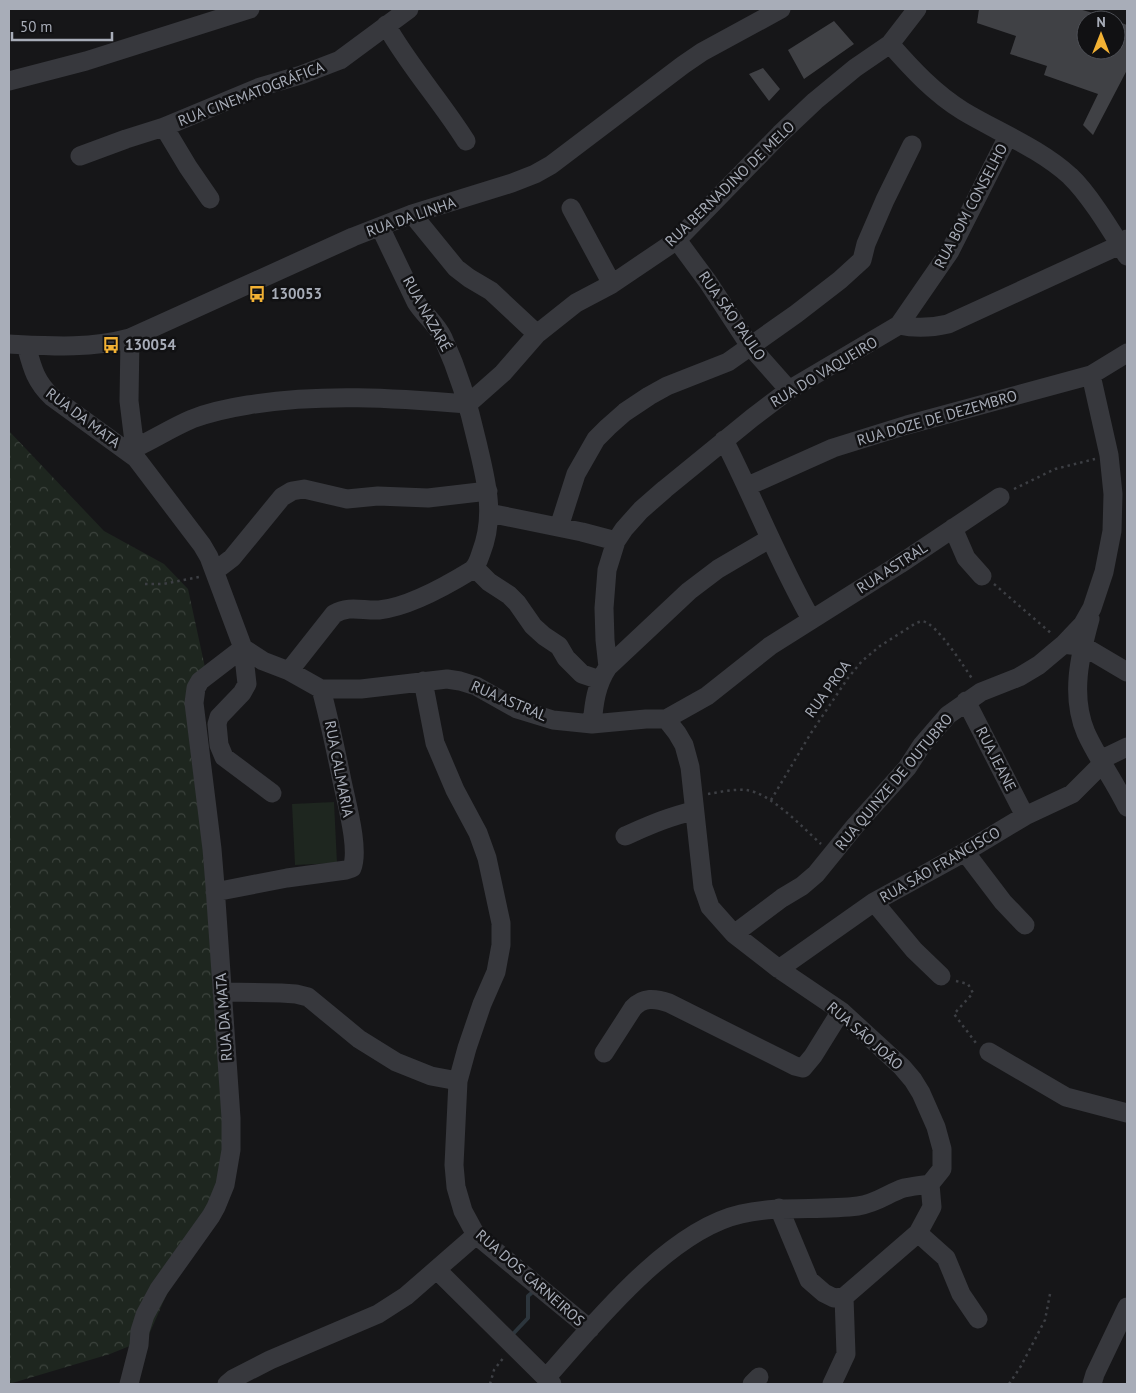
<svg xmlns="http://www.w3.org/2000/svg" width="1136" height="1393" font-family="'PT Sans',sans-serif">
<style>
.forest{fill:url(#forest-crowns)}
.park{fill:#1e261f}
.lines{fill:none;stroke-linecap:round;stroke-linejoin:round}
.stream{stroke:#2c353c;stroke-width:4}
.building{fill:#404145}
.path{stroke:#3d3f44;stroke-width:2.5;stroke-dasharray:2.5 4;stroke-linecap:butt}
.minor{stroke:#37383d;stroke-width:19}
.labels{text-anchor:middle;stroke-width:5;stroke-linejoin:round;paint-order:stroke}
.street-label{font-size:15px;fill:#a8adb8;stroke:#111113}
.poi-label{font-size:15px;font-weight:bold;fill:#a8adb8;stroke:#111113;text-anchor:start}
</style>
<defs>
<pattern id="forest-crowns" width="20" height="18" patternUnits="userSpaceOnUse" patternTransform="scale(1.25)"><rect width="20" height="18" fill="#1e261f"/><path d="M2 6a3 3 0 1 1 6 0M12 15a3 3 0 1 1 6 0" fill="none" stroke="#3c433d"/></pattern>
</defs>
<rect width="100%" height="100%" fill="#161618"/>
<!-- forest -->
<path class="forest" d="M9,431L104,531L164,564L188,589L206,672L189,689L231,1116L213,1210L165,1298L147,1339L110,1354L9,1384Z"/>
<!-- park -->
<path class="park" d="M334,802L337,863L295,865L292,804Z"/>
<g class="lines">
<!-- stream -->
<path class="stream" d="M512,1335L528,1318V1296L534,1291"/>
</g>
<!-- building -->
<path class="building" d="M979,9H1079L1107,17V20H1086V50H1116V21L1127,25V70L1093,135L1083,125L1098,94L1044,75L1047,66L1010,54L1016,36L977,23Z
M834,21L854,44L804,79L788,50Z
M763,68L780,89L769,101L749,74Z"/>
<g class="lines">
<!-- path -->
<path class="path" d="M1014,489L1055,469L1095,459
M145,584H163L199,577
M994,584L1052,634
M708,794C720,792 733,789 746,790C771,793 802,827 821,844
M771,800L811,733L848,678L862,661L880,646L916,623L922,621C937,623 964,667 973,680
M956,981L968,984L973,993L954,1014L976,1043
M490,1384L494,1370L504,1357
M1009,1384L1021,1366L1045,1320L1050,1294"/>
<!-- minor -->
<path class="minor" d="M386,25C409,66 441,101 466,141
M890,44C912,69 934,93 963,111C998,132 1039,148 1070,176C1090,195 1112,232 1127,256
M9,81L86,61L250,9
M164,127L188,167L210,199
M80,156L126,139L164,127L260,87L301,75L340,60L409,9
M571,208L612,284
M412,214L456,268L469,278L491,291L537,334
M677,240L708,282L750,346L789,390
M899,325C917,329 931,328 948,324L1120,245L1127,239
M130,338L129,401L136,458L202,545L209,557L243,648L247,684L242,693L219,717L217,724L219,745L224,757L272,793
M9,344C50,346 89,349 130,338L353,237L412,214L512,183L535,174L551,165L683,65L702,52L781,9
M26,345C32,367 35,381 52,397L136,458
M468,404L503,373L537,334L576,303L612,284L677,240L780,134L815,101L855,68L890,44L917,9
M724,440C754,499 778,561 811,619
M135,448C154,439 173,427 192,419C210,412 229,408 248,405C321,393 395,398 468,404
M748,486L833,448L907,425L1091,375L1127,353
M489,513L582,532L616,541
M559,527L576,474L596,439L608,427L625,412L649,396L667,386L728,362L796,314L840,280L862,260L866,244L885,200L912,145
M953,528L966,558L982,576
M475,568L489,582L509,595L517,603L533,626L544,636L559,646L566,658L582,674L600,680
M215,571L232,558L282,497L292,491L304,489L347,499L378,496L428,498L488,491
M1090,619C1080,655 1070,696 1086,733C1098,759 1115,782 1127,807
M1070,645L1083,646L1127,672
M243,648L263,661L289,671L321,689H361L447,679L460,681L476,686L517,709L553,720L592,724L646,719H666L707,696L770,646L900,564L1000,497
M608,667L605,640L604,608L607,570L616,541L624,529L641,510L665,489L752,418L789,390L899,325L950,251L1008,136
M289,671L334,614C349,605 363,611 379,610C409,607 446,586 472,570C477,566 479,559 481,553C496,515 486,480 477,442C469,406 458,371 443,338C436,323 424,315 416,302L380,227
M423,681L435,743L455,790L478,833L487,858L501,923V945L496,972L482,1004L467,1048L458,1081L454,1165L456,1187L463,1211L476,1235L590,1329
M966,701L1025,816
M666,719L677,733L684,745L690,767L703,887L710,907L734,934L779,969L841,1011L902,1067L913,1080L921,1093L936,1127L942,1149V1169L930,1184L932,1207L918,1233L844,1297L846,1354L832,1384
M592,724C594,703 596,685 608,667L689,591L718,569L769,539
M1100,760L1127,747
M625,836C648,826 670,816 694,811
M965,852L1003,902L1025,925
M215,892L287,878L346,870L352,868C360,848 345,798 341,776C335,747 329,718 321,689
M874,902L914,950L941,976
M734,934L782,898L802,886L816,874L855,826L907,768L922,745L948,715L981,692L1019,677L1039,665L1064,644L1083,624L1092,608L1104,572L1112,531L1113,494L1109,455L1091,375
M779,969L874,902L965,852L1025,816L1072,794L1102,764
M222,992L281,993L296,994L308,997L359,1039L396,1062L431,1076L458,1081
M989,1052L1066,1097L1127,1113
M604,1053L633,1008C643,997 655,998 669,1003L795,1066L803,1068L813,1056L841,1011
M779,1208L809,1280L824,1293L834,1298L844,1297
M918,1233L946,1258L961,1294L978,1319
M437,1270L552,1384
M546,1378C594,1324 669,1230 741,1214C780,1205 819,1211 858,1206C878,1203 888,1193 904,1188C913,1186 922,1185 930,1184
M129,1384L139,1345L140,1331L145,1315L159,1289L211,1216L216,1207L225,1185L231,1150V1118L215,886L212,849L194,703L196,688L200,681L243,648
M227,1384L233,1379L270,1360L378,1314L406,1296L476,1235
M752,1384L759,1377
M1092,1384L1095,1374L1127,1307"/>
</g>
<!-- icons -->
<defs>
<g id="bus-bare" transform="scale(1.35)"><path d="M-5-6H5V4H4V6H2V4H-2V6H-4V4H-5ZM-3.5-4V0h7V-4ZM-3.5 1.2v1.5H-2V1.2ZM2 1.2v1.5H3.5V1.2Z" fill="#f2b134" stroke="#111113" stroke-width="2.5" paint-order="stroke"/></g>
</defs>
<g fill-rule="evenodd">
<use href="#bus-bare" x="257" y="294"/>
<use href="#bus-bare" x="111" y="345"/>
</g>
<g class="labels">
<!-- street labels -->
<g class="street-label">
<text transform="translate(251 94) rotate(-21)" y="5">RUA CINEMATOGRÁFICA</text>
<text transform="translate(730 184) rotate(-44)" y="5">RUA BERNADINO DE MELO</text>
<text transform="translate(971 206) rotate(-62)" y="5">RUA BOM CONSELHO</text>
<text transform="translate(411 217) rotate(-19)" y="5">RUA DA LINHA</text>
<text transform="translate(427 314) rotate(61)" y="5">RUA NAZARÉ</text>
<text transform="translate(732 316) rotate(55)" y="5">RUA SÃO PAULO</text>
<text transform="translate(824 372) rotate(-31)" y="5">RUA DO VAQUEIRO</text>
<text transform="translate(83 418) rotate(37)" y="5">RUA DA MATA</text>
<text transform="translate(937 418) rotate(-16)" y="5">RUA DOZE DE DEZEMBRO</text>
<text transform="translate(892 568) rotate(-33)" y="5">RUA ASTRAL</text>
<text transform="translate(828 689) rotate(-54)" y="5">RUA PROA</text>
<text transform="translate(509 701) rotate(23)" y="5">RUA ASTRAL</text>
<text transform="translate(996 759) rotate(63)" y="5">RUA JEANE</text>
<text transform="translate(339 769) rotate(79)" y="5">RUA CALMARIA</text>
<text transform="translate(894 782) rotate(-50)" y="5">RUA QUINZE DE OUTUBRO</text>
<text transform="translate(940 865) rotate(-30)" y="5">RUA SÃO FRANCISCO</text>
<text transform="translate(224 1017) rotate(-94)" y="5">RUA DA MATA</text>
<text transform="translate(865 1036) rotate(41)" y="5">RUA SÃO JOÃO</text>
<text transform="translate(530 1278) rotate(41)" y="5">RUA DOS CARNEIROS</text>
</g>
<!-- poi labels -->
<g class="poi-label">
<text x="271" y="299">130053</text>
<text x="125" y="350">130054</text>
</g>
</g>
<!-- border -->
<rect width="1136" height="1393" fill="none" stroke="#a8adb8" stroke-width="20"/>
<!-- north arrow -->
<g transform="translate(1101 35)"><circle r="24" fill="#111113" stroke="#4d4f55"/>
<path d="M0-4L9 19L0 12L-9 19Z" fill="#f2b134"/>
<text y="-8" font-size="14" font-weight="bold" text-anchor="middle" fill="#a8adb8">N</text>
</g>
<!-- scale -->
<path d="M12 32v8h100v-8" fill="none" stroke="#a8adb8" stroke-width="2.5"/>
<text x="20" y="32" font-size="15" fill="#a8adb8" stroke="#111113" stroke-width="4" paint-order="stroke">50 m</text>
</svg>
